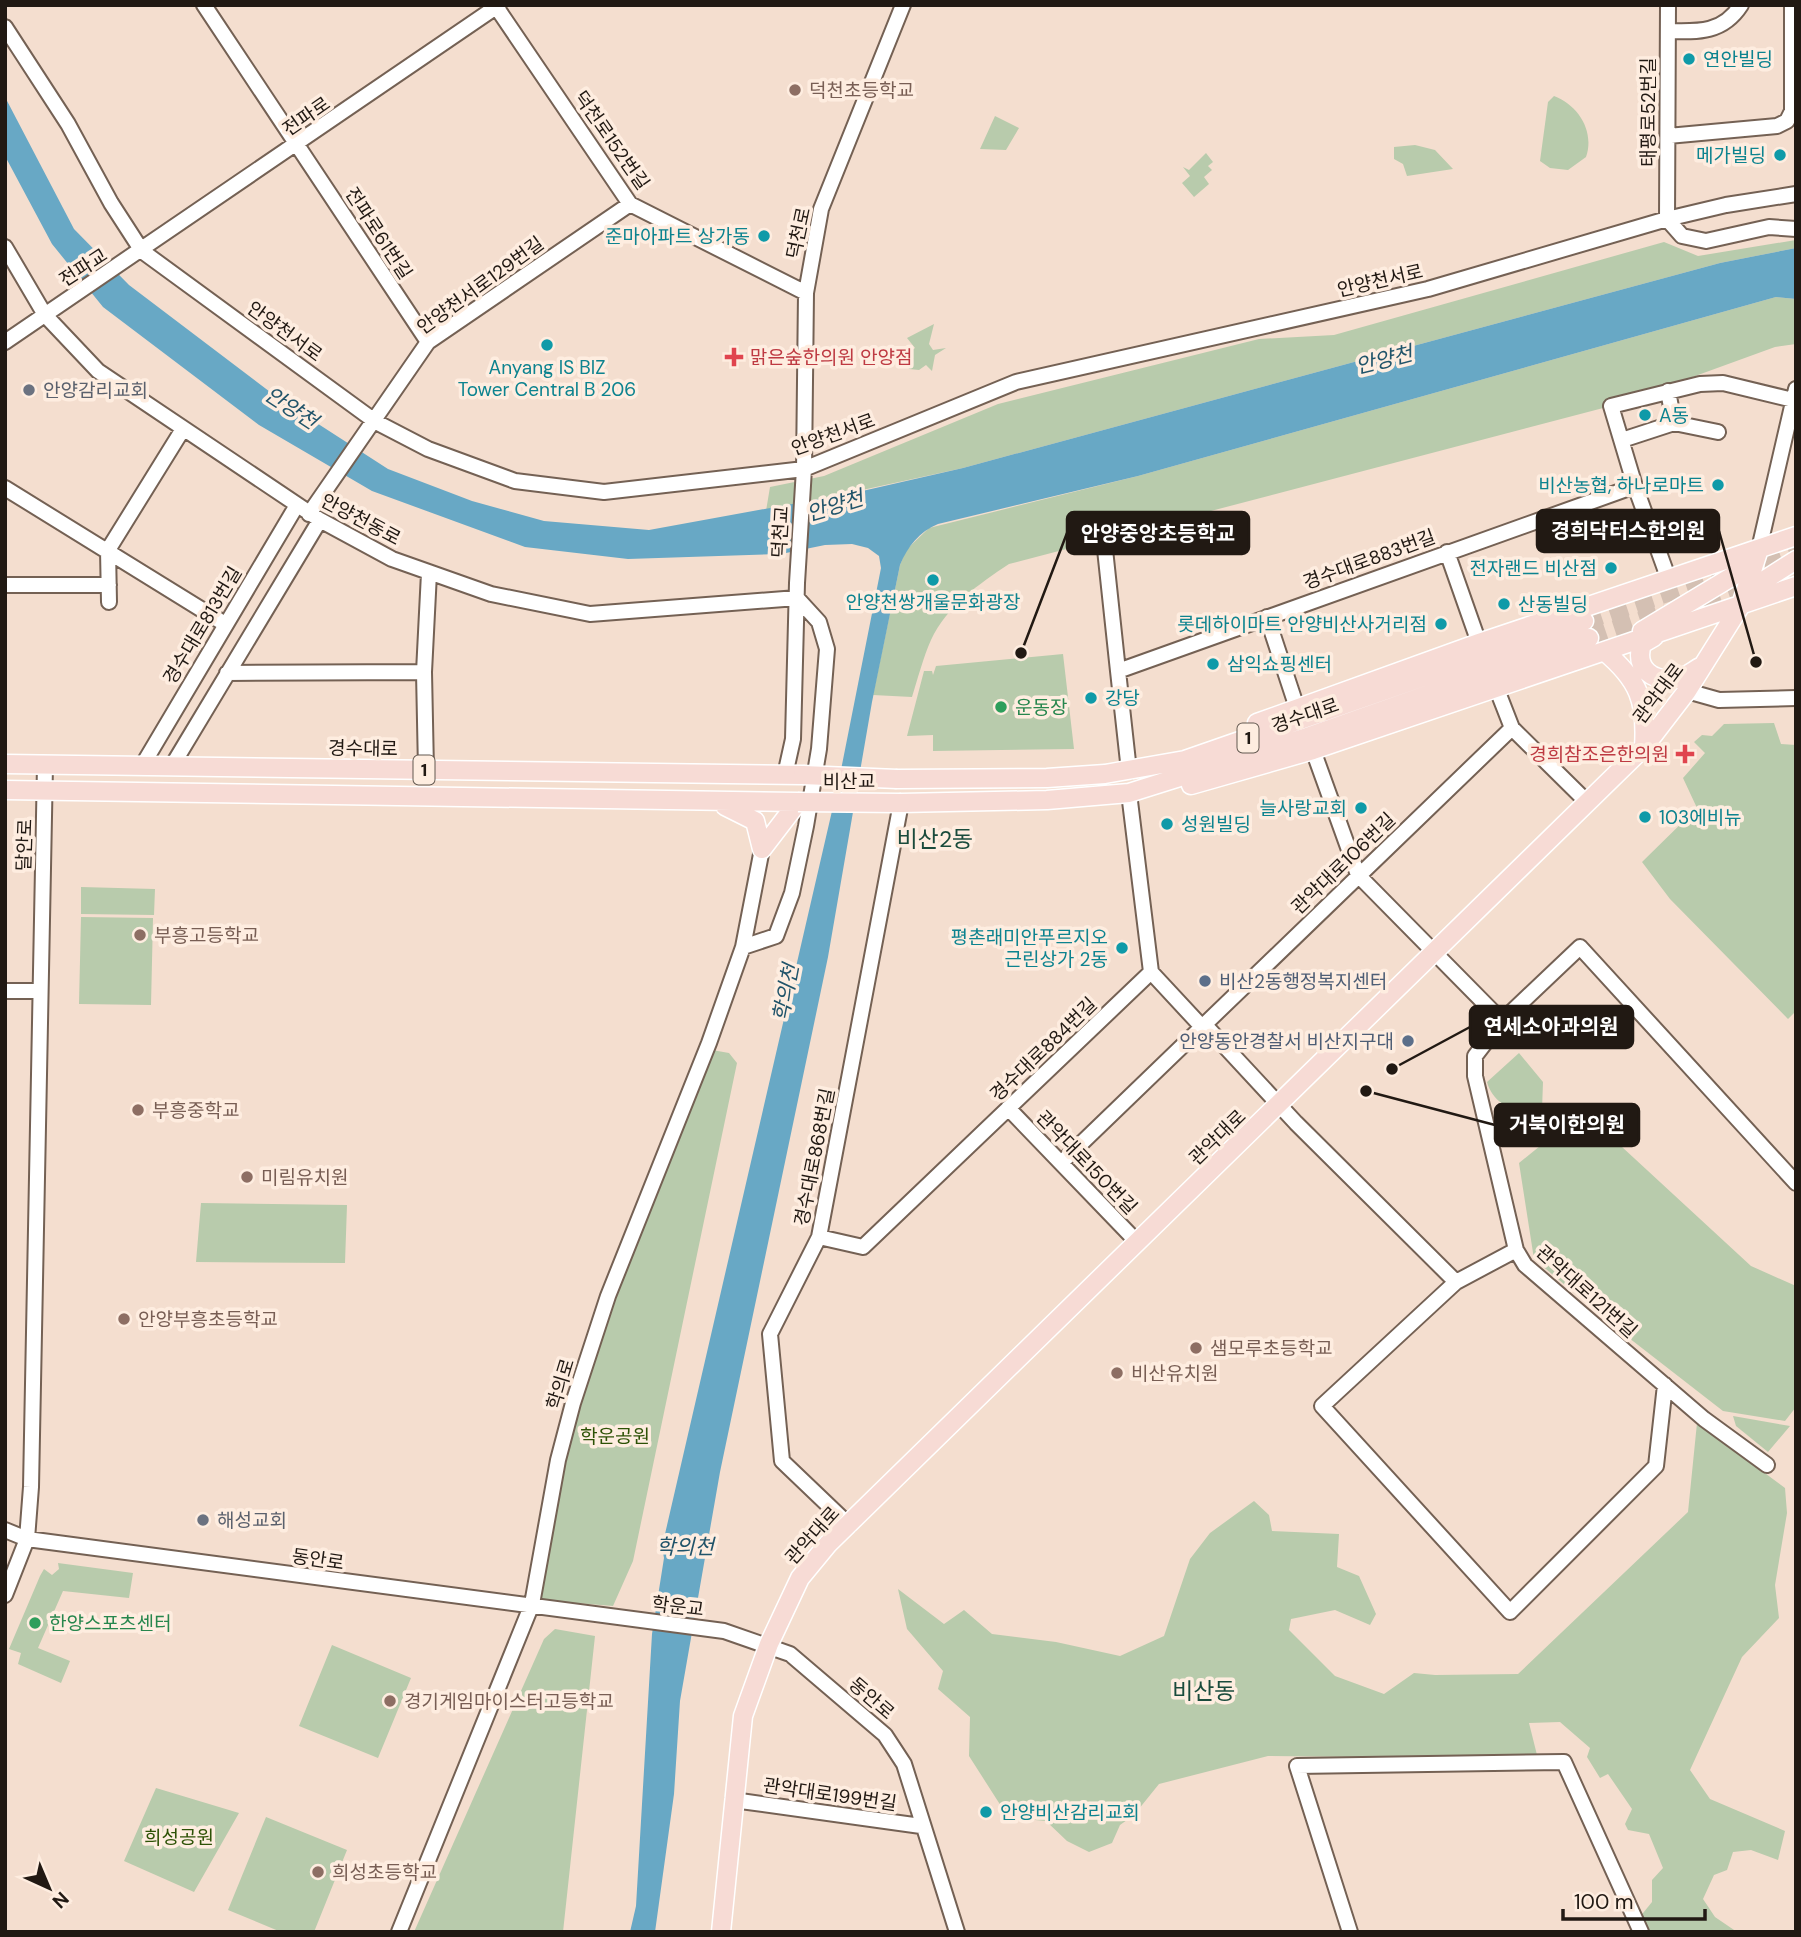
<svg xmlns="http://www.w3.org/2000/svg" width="1801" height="1937" font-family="'DM Sans','Noto Sans KR',sans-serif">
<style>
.green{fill:#b8cbac}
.water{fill:#68a8c5}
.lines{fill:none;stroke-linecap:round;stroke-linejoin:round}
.major-tunnel{stroke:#d4c0b3;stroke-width:18;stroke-dasharray:18 9;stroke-linecap:butt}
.minor-casing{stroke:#746154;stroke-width:18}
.major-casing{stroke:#fff;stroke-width:21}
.minor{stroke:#fff;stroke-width:14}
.major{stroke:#f7dbd5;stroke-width:18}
.major-bridge-casing{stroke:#fff;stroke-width:21;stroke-linecap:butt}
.major-bridge{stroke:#f7dbd5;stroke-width:18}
.culture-dot{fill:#0f9aa8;stroke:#feede0;stroke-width:2.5}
.education-dot{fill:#8d6e63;stroke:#feede0;stroke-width:2.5}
.health-dot{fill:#e0444e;stroke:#feede0;stroke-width:2.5}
.worship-dot{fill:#6b7280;stroke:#feede0;stroke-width:2.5}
.leisure-dot{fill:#2e9e5b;stroke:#feede0;stroke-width:2.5}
.service-dot{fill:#5c6f8a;stroke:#feede0;stroke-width:2.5}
.labels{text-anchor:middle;stroke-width:7;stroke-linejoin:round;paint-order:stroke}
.shield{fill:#feede0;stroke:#635950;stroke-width:2}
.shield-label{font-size:18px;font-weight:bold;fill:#211913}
.culture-label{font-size:19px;fill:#0d838f;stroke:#feede0;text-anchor:start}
.education-label{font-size:19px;fill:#785e54;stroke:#feede0;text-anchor:start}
.street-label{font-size:19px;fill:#211913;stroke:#feede0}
.health-label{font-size:19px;fill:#be3a42;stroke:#feede0;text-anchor:start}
.worship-label{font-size:19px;fill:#5b616d;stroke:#feede0;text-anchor:start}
.leisure-label{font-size:19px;fill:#27864d;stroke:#feede0;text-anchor:start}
.service-label{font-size:19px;fill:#4e5e75;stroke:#feede0;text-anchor:start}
.park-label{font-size:19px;fill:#2d5206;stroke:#feede0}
.water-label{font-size:21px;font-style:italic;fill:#21546a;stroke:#feede0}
.quarter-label{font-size:23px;fill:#1a4b3c;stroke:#feede0}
.leader{fill:none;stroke:#211913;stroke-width:2.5}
.callout-dot{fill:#211913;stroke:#feede0;stroke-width:2.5}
.callout{fill:#211913;stroke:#211913;stroke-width:2.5}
.callout-label{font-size:21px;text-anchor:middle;font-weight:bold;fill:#fff}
</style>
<rect width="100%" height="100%" fill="#f4decf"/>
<!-- green -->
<path class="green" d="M1554,96C1578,105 1595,131 1586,157L1568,170L1550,168L1540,161L1548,102Z
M995,116L1019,128L1006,150L980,149Z
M1415,145L1435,150L1453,169L1407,176L1403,164L1394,159V147Z
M1206,153L1213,162L1208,166L1212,170L1204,177L1209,184L1194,197L1182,183L1190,176L1183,167L1189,170Z
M1796,240V248L1720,263L963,468L766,511L770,487L824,476L998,404L1259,339L1334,335L1664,242L1698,256Z
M1776,297L1796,299V344L1775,347L1676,383L1668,391L1009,564C979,584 947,606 931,640C923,658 918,678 912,697L873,695L900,565L906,550L929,528L1138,476Z
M934,324L929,344L933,350L946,348L935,355L932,371L926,365L919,370L909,369L905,359L906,354L915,348L907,338Z
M1063,654L1074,749L933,751V735L907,736L924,671H932L933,675L936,666Z
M1774,723L1781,744L1796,745V1011L1788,1019L1670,899L1642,862L1697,808L1683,778L1705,753L1694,742L1702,735L1712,736L1724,724Z
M81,887L155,889L154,915L81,914Z
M81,917L153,918L151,1005L79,1004Z
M712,1050L729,1053L737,1063L633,1561L613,1606L539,1600L574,1422L612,1297Z
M1519,1053L1543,1082L1542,1110L1535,1116C1514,1112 1493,1104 1487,1082Z
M1583,1111L1751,1266L1796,1286V1407L1785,1421L1723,1411L1620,1331L1534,1259L1519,1163Z
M201,1203L347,1205L345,1263L196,1262Z
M1733,1416L1790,1426L1768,1452L1736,1426Z
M1697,1423L1785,1488L1787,1513L1775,1585L1779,1618L1742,1657L1690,1770L1710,1799L1785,1831L1778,1860L1751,1850L1733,1852L1727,1870L1714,1875L1703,1899L1715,1917L1737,1932H1645L1639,1918L1652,1902V1880L1663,1868L1649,1834L1628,1830L1625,1824L1632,1809L1608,1774L1600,1778L1587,1757L1590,1748L1560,1722L1529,1723L1538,1759L1268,1756L1159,1784L1134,1815L1120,1825L1112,1843L1089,1852L1067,1841L1046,1821L1024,1819L1014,1815L1008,1817L969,1756L970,1717L938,1689L943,1671L907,1629L898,1589L944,1624L964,1610L992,1634L1056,1642L1120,1656L1164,1636L1190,1559L1210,1533L1254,1501L1269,1515L1272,1531L1339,1534L1337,1567L1359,1576L1376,1614L1370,1625L1335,1610L1291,1619L1289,1630L1335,1676L1384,1694L1414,1673L1435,1675L1518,1674L1688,1512Z
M58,1563L133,1573L129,1598L63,1591L38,1648L70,1661L61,1683L18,1664L21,1653L9,1649L40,1576L44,1569L52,1575L59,1569Z
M555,1629L595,1636L563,1932H414L544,1639Z
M332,1645L411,1678L378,1758L299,1726Z
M156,1788L239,1813L194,1892L124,1861Z
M266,1817L347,1850L314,1932H281L228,1910Z"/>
<!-- water -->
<path class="water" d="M5,97L74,229L129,285L278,398L388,469L472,501L544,521L649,530L858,492L963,468L1720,263L1796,248V299L1776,297L1138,476L938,524C919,532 908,546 900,565L872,702L828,957L720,1472L680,1701L674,1794L655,1932H630L636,1906L652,1634L664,1558L662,1547L838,785L881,568L879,556L868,548L852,544L825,545L781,554L628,559L525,547L372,491L259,425L103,307L52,244L5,156Z"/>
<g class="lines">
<!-- major-tunnel -->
<path class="major-tunnel" d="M1702,599L1759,580
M1584,621L1796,550
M1589,638L1666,612"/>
<!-- minor casing -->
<g class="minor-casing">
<path id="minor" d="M204,5L428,342
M495,5L630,204L806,293
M1668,5L1667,219L1682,236L1706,241L1769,227L1796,229
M5,27L68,124L111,203L142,251L376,422L428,449L515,481L604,492L804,469L1016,382L1428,289L1667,219L1726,205L1796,194
M1668,31C1699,32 1723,33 1741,5
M1668,136L1777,126L1787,121L1792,111V5
M5,247L45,315L98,371L320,520L392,559L491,594L590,614L797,598L819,622L827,649L819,749L806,826L792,893L776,936L743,947
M5,342L499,5
M1674,423L1718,432
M1622,440L1674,423L1668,391
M1635,486L1611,406L1700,384L1723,383L1793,400
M5,488L225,624
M309,514L428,342L630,204
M1104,540L1118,671
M1759,549L1796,389
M1447,552L1479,643
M5,585H109
M109,602L108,550L183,429
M1267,617L1297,708
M227,673L424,672
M1496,687L1512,728
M1687,691L1719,700L1796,698
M1313,750L1358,875L1502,1021L1475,1056V1076L1516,1250L1525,1265L1704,1419L1767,1465
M142,766L297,505
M172,766L320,520
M426,770L424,672L429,573
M1129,771L1118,671L1635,486L1669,580
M785,775L793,739L797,583L804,469L806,293L821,209L903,5
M1129,793L1151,972
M1151,972L1203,1028
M5,991H39
M1502,1021L1580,947L1796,1183
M1205,1025L1296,1123L1456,1282L1516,1250
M1008,1108L1137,1242
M1062,1162L1512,728L1588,803
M819,1237L863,1247L1151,972
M1456,1282L1322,1406L1510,1612L1656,1466L1665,1385
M849,1525L782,1461L770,1334L819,1237L901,803
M5,1530L27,1539L724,1631L790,1654L885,1735L904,1764L957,1932
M5,1595L27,1539L31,1487L45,765
M733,1800L921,1826
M399,1932L532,1604L558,1460L573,1403L608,1296L709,1043L743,947L762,849
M1350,1932L1297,1766L1564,1762L1641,1932"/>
</g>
<!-- major casing -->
<g class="major-casing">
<path id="major" d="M1746,600L1763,581L1796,560
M1642,631L1733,576L1756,552
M1654,637L1642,644C1634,669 1653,682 1676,679C1685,678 1694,670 1702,666
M1604,651C1639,680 1647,702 1644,747
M1257,723L1479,643L1796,536
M5,764L803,775
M897,779L1047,778L1105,774L1185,760L1584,621
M1191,785L1313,750L1796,586
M5,790L798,802
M901,803L1047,800L1129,793L1307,737L1589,638
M725,806L755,821L762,849
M762,849L798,802
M721,1932L743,1716L769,1644L800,1578L828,1544L1644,747L1687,691L1741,605L1759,549"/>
</g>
<!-- minor -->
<use href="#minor" class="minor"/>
<!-- major -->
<use href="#major" class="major"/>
<!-- major-bridge casing -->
<g class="major-bridge-casing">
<path id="major-bridge" d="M803,775L897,779
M798,802L901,803"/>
</g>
<!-- major-bridge -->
<use href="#major-bridge" class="major-bridge"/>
</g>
<!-- markers -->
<g class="culture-dot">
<circle cx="1689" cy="59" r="7"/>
<circle cx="1780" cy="155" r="7"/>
<circle cx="764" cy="236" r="7"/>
<circle cx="547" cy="345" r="7"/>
<circle cx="1645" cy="415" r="7"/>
<circle cx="1718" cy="485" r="7"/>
<circle cx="1611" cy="568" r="7"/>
<circle cx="933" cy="580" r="7"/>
<circle cx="1504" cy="604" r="7"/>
<circle cx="1441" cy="624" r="7"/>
<circle cx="1213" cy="664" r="7"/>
<circle cx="1091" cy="698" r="7"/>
<circle cx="1361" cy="808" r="7"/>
<circle cx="1645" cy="817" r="7"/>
<circle cx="1167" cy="824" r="7"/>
<circle cx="1122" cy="948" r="7"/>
<circle cx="986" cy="1812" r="7"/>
</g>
<g class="education-dot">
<circle cx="795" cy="90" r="7"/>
<circle cx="140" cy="935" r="7"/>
<circle cx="138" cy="1110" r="7"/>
<circle cx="247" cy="1177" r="7"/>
<circle cx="124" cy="1319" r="7"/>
<circle cx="1196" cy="1348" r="7"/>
<circle cx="1117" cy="1373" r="7"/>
<circle cx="390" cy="1701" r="7"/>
<circle cx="318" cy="1872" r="7"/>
</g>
<g class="health-dot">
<path d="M730.5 346.5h7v7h7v7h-7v7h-7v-7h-7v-7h7z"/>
<path d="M1681.5 743.5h7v7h7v7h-7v7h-7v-7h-7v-7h7z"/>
</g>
<g class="worship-dot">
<circle cx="29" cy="390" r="7"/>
<circle cx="203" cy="1520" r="7"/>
</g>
<g class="leisure-dot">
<circle cx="1001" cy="707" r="7"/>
<circle cx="35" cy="1623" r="7"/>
</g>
<g class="service-dot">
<circle cx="1205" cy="981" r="7"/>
<circle cx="1408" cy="1041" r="7"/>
</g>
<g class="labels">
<!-- shield labels -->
<g class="shield">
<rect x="1237.5" y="723.5" width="21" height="29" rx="5"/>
<rect x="413.5" y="755.5" width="21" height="29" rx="5"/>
</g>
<g class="shield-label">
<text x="1248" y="744">1</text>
<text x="424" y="776">1</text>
</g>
<!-- culture labels -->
<g class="culture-label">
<text x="1703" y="66">연안빌딩</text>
<text x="1766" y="162" text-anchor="end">메가빌딩</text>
<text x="750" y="243" text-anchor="end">준마아파트 상가동</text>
<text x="547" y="374" text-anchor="middle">Anyang IS BIZ<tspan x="547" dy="22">Tower Central B 206</tspan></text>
<text x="1659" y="422">A동</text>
<text x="1704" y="492" text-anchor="end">비산농협, 하나로마트</text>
<text x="1597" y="575" text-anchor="end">전자랜드 비산점</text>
<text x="933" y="609" text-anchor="middle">안양천쌍개울문화광장</text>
<text x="1518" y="611">산동빌딩</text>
<text x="1427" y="631" text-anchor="end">롯데하이마트 안양비산사거리점</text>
<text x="1227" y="671">삼익쇼핑센터</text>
<text x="1105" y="705">강당</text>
<text x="1347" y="815" text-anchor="end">늘사랑교회</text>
<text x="1659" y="824">103에비뉴</text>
<text x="1181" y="831">성원빌딩</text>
<text x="1108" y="944" text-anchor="end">평촌래미안푸르지오<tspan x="1108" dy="22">근린상가 2동</tspan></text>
<text x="1000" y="1819">안양비산감리교회</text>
</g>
<!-- education labels -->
<g class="education-label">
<text x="809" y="97">덕천초등학교</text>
<text x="154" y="942">부흥고등학교</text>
<text x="152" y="1117">부흥중학교</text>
<text x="261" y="1184">미림유치원</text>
<text x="138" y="1326">안양부흥초등학교</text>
<text x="1210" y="1355">샘모루초등학교</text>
<text x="1131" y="1380">비산유치원</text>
<text x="404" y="1708">경기게임마이스터고등학교</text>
<text x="332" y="1879">희성초등학교</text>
</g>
<!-- street labels -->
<g class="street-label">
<text transform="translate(1648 112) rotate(-90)" y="7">태평로52번길</text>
<text transform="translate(306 116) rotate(-35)" y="7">전파로</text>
<text transform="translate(612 140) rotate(55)" y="7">덕천로152번길</text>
<text transform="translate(379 233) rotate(57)" y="7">전파로61번길</text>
<text transform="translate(798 233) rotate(-78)" y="7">덕천로</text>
<text transform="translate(83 267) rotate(-33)" y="7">전파교</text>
<text transform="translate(1380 280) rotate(-13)" y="7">안양천서로</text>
<text transform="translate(480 285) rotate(-36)" y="7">안양천서로129번길</text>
<text transform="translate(285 331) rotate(36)" y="7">안양천서로</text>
<text transform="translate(833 434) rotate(-20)" y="7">안양천서로</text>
<text transform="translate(361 519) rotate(28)" y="7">안양천동로</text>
<text transform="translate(780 532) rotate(-87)" y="7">덕천교</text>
<text transform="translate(1369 559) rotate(-20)" y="7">경수대로883번길</text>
<text transform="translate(202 625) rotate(-59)" y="7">경수대로813번길</text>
<text transform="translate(1658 693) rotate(-53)" y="7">관악대로</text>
<text transform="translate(1305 715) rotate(-19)" y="7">경수대로</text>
<text transform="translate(363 748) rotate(1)" y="7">경수대로</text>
<text x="849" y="788">비산교</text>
<text transform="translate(24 845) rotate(-88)" y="7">달안로</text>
<text transform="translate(1343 863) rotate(-44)" y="7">관악대로106번길</text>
<text transform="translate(1043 1049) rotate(-44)" y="7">경수대로884번길</text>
<text transform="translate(1217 1137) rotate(-44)" y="7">관악대로</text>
<text transform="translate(814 1157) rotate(-79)" y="7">경수대로868번길</text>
<text transform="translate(1087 1162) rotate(46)" y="7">관악대로150번길</text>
<text transform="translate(1587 1291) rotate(42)" y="7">관악대로121번길</text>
<text transform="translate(560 1384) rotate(-73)" y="7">학의로</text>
<text transform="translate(812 1535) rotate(-48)" y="7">관악대로</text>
<text transform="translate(318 1559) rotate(8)" y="7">동안로</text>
<text transform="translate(678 1606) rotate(7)" y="7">학운교</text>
<text transform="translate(872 1698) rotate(41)" y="7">동안로</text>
<text transform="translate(830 1794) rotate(8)" y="7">관악대로199번길</text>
</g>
<!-- health labels -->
<g class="health-label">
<text x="750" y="364">맑은숲한의원 안양점</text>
<text x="1669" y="761" text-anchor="end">경희참조은한의원</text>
</g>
<!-- worship labels -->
<g class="worship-label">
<text x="43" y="397">안양감리교회</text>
<text x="217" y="1527">해성교회</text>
</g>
<!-- leisure labels -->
<g class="leisure-label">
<text x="1015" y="714">운동장</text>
<text x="49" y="1630">한양스포츠센터</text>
</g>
<!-- service labels -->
<g class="service-label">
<text x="1219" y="988">비산2동행정복지센터</text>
<text x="1394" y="1048" text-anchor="end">안양동안경찰서 비산지구대</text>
</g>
<!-- park labels -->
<g class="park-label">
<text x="615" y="1443">학운공원</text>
<text x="179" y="1844">희성공원</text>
</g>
<!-- water labels -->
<g class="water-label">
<text transform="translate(1384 360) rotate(-14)" y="7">안양천</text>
<text transform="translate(291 408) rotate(33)" y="7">안양천</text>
<text transform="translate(835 506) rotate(-17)" y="7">안양천</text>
<text transform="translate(786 993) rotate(-79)" y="7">학의천</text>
<text x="685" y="1554">학의천</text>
</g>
<!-- quarter labels -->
<g class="quarter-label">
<text x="935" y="847">비산2동</text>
<text x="1204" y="1699">비산동</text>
</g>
</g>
<!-- callouts -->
<path class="leader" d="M1756 662L1719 531M1021 653L1067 533M1392 1069L1470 1027M1366 1091L1495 1125"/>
<g class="callout-dot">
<circle cx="1756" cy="662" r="7"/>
<circle cx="1021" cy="653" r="7"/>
<circle cx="1392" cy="1069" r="7"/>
<circle cx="1366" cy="1091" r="7"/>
</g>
<g class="callout">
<rect x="1537" y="510" width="182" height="42" rx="7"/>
<rect x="1067" y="512" width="182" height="42" rx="7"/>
<rect x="1470" y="1006" width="163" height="42" rx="7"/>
<rect x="1495" y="1104" width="144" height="42" rx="7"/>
</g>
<g class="callout-label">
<text x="1628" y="538">경희닥터스한의원</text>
<text x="1158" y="541">안양중앙초등학교</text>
<text x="1551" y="1034">연세소아과의원</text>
<text x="1567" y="1132">거북이한의원</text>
</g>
<!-- border -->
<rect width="1801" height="1937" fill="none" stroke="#211913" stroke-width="14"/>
<!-- north arrow -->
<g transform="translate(49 1888) rotate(136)" stroke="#feede0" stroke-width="5" paint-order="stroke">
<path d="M0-5L12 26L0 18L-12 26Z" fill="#211913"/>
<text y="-10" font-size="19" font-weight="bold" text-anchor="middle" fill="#211913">N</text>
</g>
<!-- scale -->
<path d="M1563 1909v10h142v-10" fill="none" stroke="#211913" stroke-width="3.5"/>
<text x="1574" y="1909" font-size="21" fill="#211913" stroke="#feede0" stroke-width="5" paint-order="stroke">100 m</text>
</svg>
